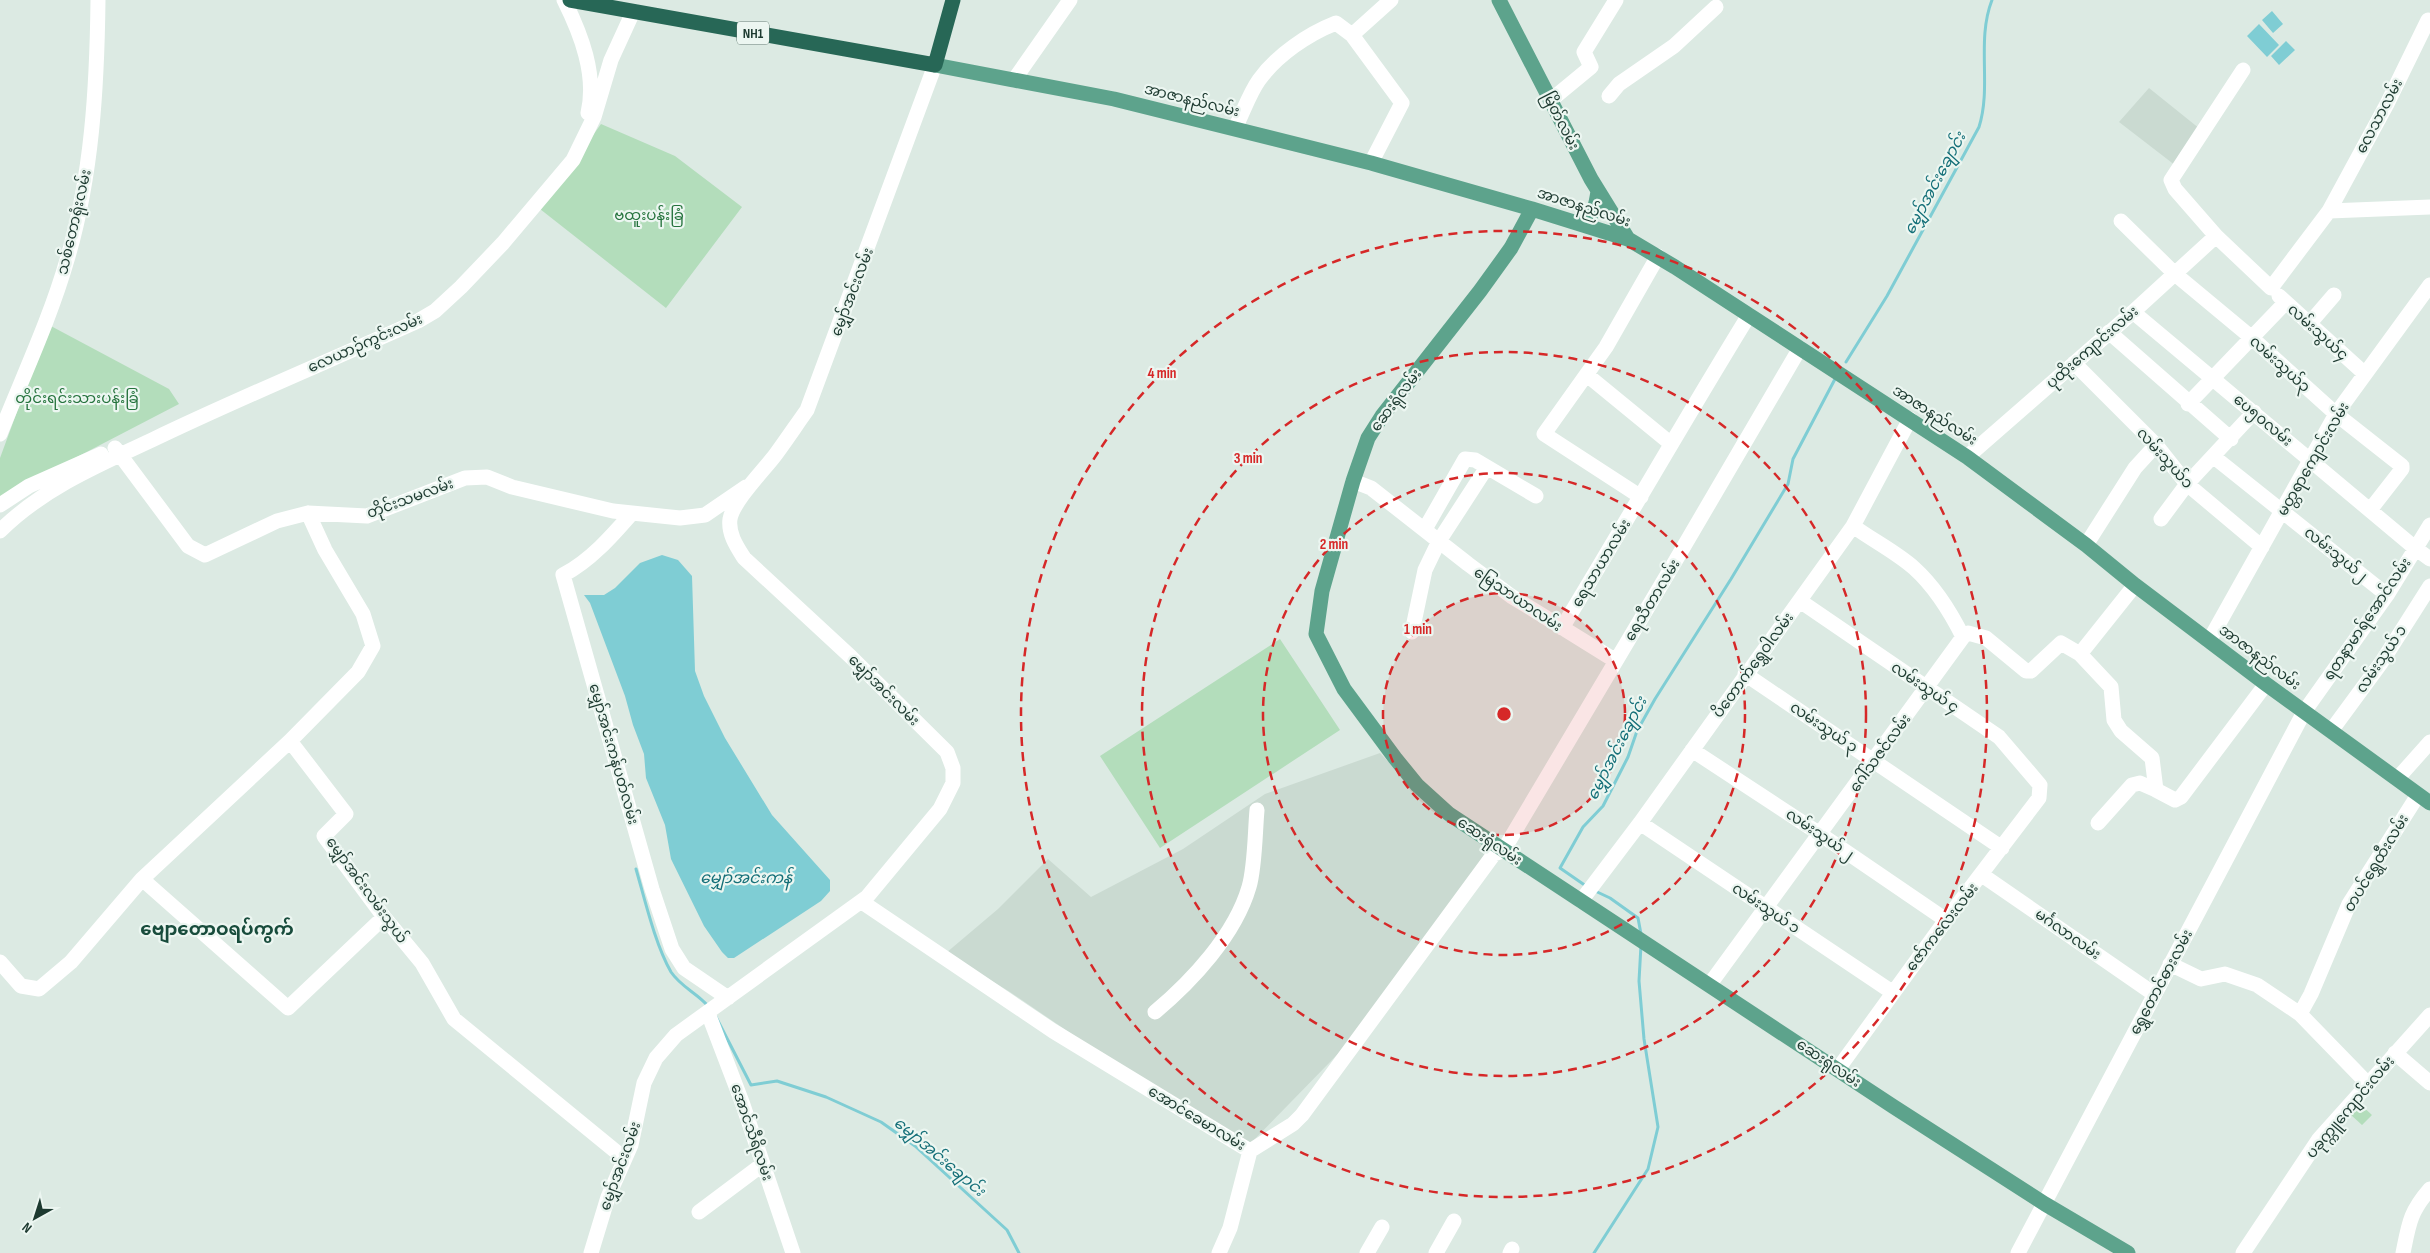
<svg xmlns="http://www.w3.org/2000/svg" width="2430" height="1253" font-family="'Sofia Sans Condensed','Noto Sans Myanmar',sans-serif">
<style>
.built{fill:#cadad1}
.green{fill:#b3ddbb}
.water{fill:#7fcdd4}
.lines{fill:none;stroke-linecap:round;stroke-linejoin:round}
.stream{stroke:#7fcdd4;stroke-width:3}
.minor{stroke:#fff;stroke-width:15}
.major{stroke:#5da38c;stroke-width:15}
.highway{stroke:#276756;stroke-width:15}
.ring{fill:none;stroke:#d62828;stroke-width:2.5;stroke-dasharray:9 6}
.labels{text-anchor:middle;stroke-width:4.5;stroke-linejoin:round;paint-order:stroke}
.shield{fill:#ecf6f1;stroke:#5b726a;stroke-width:1}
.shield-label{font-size:14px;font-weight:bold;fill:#1d3a30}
.street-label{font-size:15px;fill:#1d3a30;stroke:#ecf6f1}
.park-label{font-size:15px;fill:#25733d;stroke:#ecf6f1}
.water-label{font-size:16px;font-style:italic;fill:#146f78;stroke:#ecf6f1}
.quarter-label{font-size:18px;font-weight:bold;fill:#184c3c;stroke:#ecf6f1}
.centre{fill:#d62828;stroke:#ecf6f1;stroke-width:2.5}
.ring-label{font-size:15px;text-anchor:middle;font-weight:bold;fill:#d62828;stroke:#ecf6f1;stroke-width:4.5;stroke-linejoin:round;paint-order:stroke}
</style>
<rect width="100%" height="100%" fill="#dceae3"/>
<!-- built -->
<path class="built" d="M2149,88L2205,133L2180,169L2119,122Z
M1380,753L1403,777L1488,849L1417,958L1371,1020L1251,1143L1132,1075L1010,992L946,953L998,909L1048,859L1091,897L1183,849L1265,794Z"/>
<!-- green -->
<path class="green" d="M601,124L675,156L742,207L666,308L540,209Z
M49,325L169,389L179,404L0,497V458Z
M1280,639L1340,730L1160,848L1100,756Z
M2360,1104L2372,1115L2362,1125L2351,1115Z"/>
<!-- water -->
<path class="water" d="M2272,11L2283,24L2273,33L2262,20Z
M2259,24L2279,45L2267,57L2247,36Z
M2286,41L2295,50L2279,65L2271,56Z
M662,555L678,560L692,576L695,671L704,696L725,738L772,815L830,880V891L821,901L734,958H728L722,952L704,926L671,859L665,825L646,778L644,754L633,725L625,696L590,603L584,595H604L615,588L640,563Z"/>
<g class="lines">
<!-- stream -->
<path class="stream" d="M1846,362L1887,296L1979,127C1992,86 1976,41 1992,0
M636,869C645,900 655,944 671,972C681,987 697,993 708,1006
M1586,886L1560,868L1583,827L1603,806L1628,757L1637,731L1655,699L1731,579L1788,484L1793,459L1835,379
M1593,890L1610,898L1638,918L1641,934
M716,1017L751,1085L777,1081L826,1097L881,1122L915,1146L1007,1230L1019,1253
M1594,1253L1648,1169L1658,1127L1644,1039L1639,981L1641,945"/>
<!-- minor -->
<path class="minor" d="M564,0C581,34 597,75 588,113
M1352,35L1402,103L1371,163
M2243,70L2171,180L2175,189L2216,236L2271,288L2329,211L2387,104L2428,20
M1014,80L1070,0
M1609,96L1619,84L1674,46L1716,7
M1551,100L1591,67L1584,52L1616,0
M1235,128C1243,113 1249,94 1259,80C1277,55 1308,34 1336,23L1352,35L1391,0
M2329,211L2430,207
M2121,221L2175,274L2252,338L2336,414L2402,466V469L2370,510
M2279,296L2365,374
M2133,312L2415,548L2430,559
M2309,324L2334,295
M2109,332L2231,439
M2074,363L2156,445L2187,484L2262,547
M1587,375L1670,443
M2188,404L2285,303
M0,434C23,376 50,319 67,260C92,176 97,87 98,0
M115,448L188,546L205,555L277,521L308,513L367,516L465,478L487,477L512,487L613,511L680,518L705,515L746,487
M1967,457L2133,312L2216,236
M2214,457L2387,595
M1353,481L1371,488L1468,564L1511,596L1616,661
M1641,497L1544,434L1606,347L1658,256
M0,505L29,486L101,454
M308,513L325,550L363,614L373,646L358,672L290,741L346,814L324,836L384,917L422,963L454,1019L625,1159
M632,513C612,536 590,561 563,575L652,889L672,949L684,968L728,998
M2161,519L2187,484L2254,412
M1853,526C1872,540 1896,552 1914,568C1934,586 1951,613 1963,637
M1425,529L1465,459L1475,460L1536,496
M0,531C42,489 98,465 152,440C239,398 329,361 418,321L435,311L461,287L503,243L573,160L594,117L611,60L633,12
M2086,545L2135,468L2156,445
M1800,601L1999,737L2040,785L2039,798L1946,920L1838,1069
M1562,628C1625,524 1685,419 1749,315
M1412,632L1425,570L1439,541L1487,467
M2209,641L2336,414L2430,285
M2080,654L2135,585
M1745,674L2002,848
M2331,731L2381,663L2430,586
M1692,750L1820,834L1946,920
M2397,779L2430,742
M1640,823L1892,992
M2098,823L2132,785L2140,783L2156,790
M1982,875L2154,994
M142,879L290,741
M1581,901L1640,823L1853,526L1910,419
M862,902L1053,1031L1250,1151L1293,1124L1302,1115L1494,854L1503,851L1673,565L1800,348
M0,962L21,986L39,989L71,962L142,879L288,1008L384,917
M2170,964L2201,979L2225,974L2257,985L2300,1014L2368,1084
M1710,984L1963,637L1968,633L1986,638L2026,671H2031L2061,643L2080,654L2111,687L2114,720L2121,731L2152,758L2156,790L2175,800L2181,797L2266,684
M1155,1012C1192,981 1235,935 1249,887C1255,867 1255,832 1257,810
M708,1013L742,1102L793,1253
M2300,1014L2311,994L2349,904L2418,795
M2395,1053L2430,1083
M699,1212L763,1164
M591,1253L608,1197L631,1145L644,1083L656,1058L676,1035L867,897L940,809L953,783V768L947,752L851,657L744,558C737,547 728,534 730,519C733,501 765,469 776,454C787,439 797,424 807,410L935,65
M1219,1253L1230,1228L1250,1151
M1367,1253L1382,1227
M1436,1253L1454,1221
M1510,1253L1512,1249
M2018,1253L2304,712L2387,595L2430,525
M2243,1253L2319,1139L2430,1015
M2403,1253C2409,1223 2410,1212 2430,1189"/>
<!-- major -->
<path class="major" d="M1499,0L1591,179L1628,239
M935,65L1114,99L1371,163L1532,209L1628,239L1675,267L1967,457L2086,545L2135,585L2266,684L2430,803
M1532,209L1511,248L1480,291L1382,416L1368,438L1353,481L1322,591L1316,634L1344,689L1395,758L1417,785L1449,814L1894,1107L2045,1204L2128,1253
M1582,224C1594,215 1596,206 1598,191"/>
<!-- highway -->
<path class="highway" d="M570,0L935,65L953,0"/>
</g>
<!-- distance rings -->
<circle cx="1504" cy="714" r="121" fill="#d62828" fill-opacity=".12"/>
<g class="ring">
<circle cx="1504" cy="714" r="121"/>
<circle cx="1504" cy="714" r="241"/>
<circle cx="1504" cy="714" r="362"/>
<circle cx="1504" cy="714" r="483"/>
</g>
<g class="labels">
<!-- shield labels -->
<rect class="shield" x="737" y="21.5" width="32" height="23" rx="4"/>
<g class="shield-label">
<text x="753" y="38">NH1</text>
</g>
<!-- street labels -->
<g class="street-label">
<text transform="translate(1192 100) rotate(14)" y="5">အာဇာနည်လမ်း</text>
<text transform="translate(2379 116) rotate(-62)" y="5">လေသာလမ်း</text>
<text transform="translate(1561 121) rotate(63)" y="5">မြိတ်လမ်း</text>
<text transform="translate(1584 207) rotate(18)" y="5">အာဇာနည်လမ်း</text>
<text transform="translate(74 222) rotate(-77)" y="5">သစ်တောရုံးလမ်း</text>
<text transform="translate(852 292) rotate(-69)" y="5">မျှော်အင်းလမ်း</text>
<text transform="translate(2318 332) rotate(42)" y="5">လမ်းသွယ်၄</text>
<text transform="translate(365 343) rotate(-24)" y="5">လေယာဉ်ကွင်းလမ်း</text>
<text transform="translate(2092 347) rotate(-41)" y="5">ပုထိုးကျောင်းလမ်း</text>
<text transform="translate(2280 364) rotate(42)" y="5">လမ်းသွယ်၃</text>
<text transform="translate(1396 400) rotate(-53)" y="5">ဆေးရုံလမ်း</text>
<text transform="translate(1935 415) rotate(33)" y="5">အာဇာနည်လမ်း</text>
<text transform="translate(2263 420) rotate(40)" y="5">ပေ၅၀လမ်း</text>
<text transform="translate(2165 458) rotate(48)" y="5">လမ်းသွယ်၁</text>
<text transform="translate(2313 459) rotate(-60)" y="5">မတ္တရာကျောင်းလမ်း</text>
<text transform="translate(410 498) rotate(-20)" y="5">တိုင်းသမလမ်း</text>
<text transform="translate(2336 554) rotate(39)" y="5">လမ်းသွယ်၂</text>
<text transform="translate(1601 563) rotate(-59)" y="5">ရေသာယာလမ်း</text>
<text transform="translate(1518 599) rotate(34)" y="5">မြေသာယာလမ်း</text>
<text transform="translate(1652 600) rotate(-59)" y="5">ရေသီတာလမ်း</text>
<text transform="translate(2367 619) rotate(-56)" y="5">ရတနာမာရ်အောင်လမ်း</text>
<text transform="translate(2260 657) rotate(37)" y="5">အာဇာနည်လမ်း</text>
<text transform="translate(2381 659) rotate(-56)" y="5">လမ်းသွယ် ၁</text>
<text transform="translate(1753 665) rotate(-54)" y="5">ပိတောက်ရွှေဝါလမ်း</text>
<text transform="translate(1925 687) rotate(34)" y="5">လမ်းသွယ် ၄</text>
<text transform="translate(884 690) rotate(45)" y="5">မျှော်အင်းလမ်း</text>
<text transform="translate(1824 727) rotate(34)" y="5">လမ်းသွယ် ၃</text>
<text transform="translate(1880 753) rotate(-54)" y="5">ဂေါ်သဇင်လမ်း</text>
<text transform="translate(614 754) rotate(74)" y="5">မျှော်အင်းကန်ပတ်လမ်း</text>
<text transform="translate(1820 834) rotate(34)" y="5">လမ်းသွယ် ၂</text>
<text transform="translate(1490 841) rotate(34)" y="5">ဆေးရုံလမ်း</text>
<text transform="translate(2376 863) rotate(-59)" y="5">တပင်ရွှေထီးလမ်း</text>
<text transform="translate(367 890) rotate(54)" y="5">မျှော်အင်းလမ်းသွယ်</text>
<text transform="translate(1766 908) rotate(34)" y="5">လမ်းသွယ် ၁</text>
<text transform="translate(1942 927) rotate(-52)" y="5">ဇော်ကလေးလမ်း</text>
<text transform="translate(2068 934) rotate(35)" y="5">မင်္ဂလာလမ်း</text>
<text transform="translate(2161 982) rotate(-62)" y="5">ရွှေတောင်ဓားလမ်း</text>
<text transform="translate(1829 1063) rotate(34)" y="5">ဆေးရုံလမ်း</text>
<text transform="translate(2350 1107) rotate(-50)" y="5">ပခုက္ကူကျောင်းလမ်း</text>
<text transform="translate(1197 1118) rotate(31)" y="5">အောင်ခေမာလမ်း</text>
<text transform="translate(752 1132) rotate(71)" y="5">အောင်သီရိလမ်း</text>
<text transform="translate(620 1166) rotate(-70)" y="5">မျှော်အင်းလမ်း</text>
</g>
<!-- park labels -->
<g class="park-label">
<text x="649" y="220">ဗထူးပန်းခြံ</text>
<text x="77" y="403">တိုင်းရင်းသားပန်းခြံ</text>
</g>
<!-- water labels -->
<g class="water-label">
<text transform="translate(1934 183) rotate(-62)" y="6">မျှော်အင်းချောင်း</text>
<text transform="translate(1616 748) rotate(-63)" y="6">မျှော်အင်းချောင်း</text>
<text x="746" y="883">မျှော်အင်းကန်</text>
<text transform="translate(940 1156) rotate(40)" y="6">မျှော်အင်းချောင်း</text>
</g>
<!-- quarter labels -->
<g class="quarter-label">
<text x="217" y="935">ဗျောတောဝရပ်ကွက်</text>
</g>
</g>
<circle cx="1504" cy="714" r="8" class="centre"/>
<g class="ring-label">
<text x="1162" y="378">4 min</text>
<text x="1248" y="463">3 min</text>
<text x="1334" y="549">2 min</text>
<text x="1418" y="634">1 min</text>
</g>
<!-- north arrow -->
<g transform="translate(35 1218) rotate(219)" stroke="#ecf6f1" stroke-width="4" paint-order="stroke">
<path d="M0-4L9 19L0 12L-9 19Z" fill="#1d3a30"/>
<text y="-8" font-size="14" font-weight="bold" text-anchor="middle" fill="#1d3a30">N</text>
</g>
</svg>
